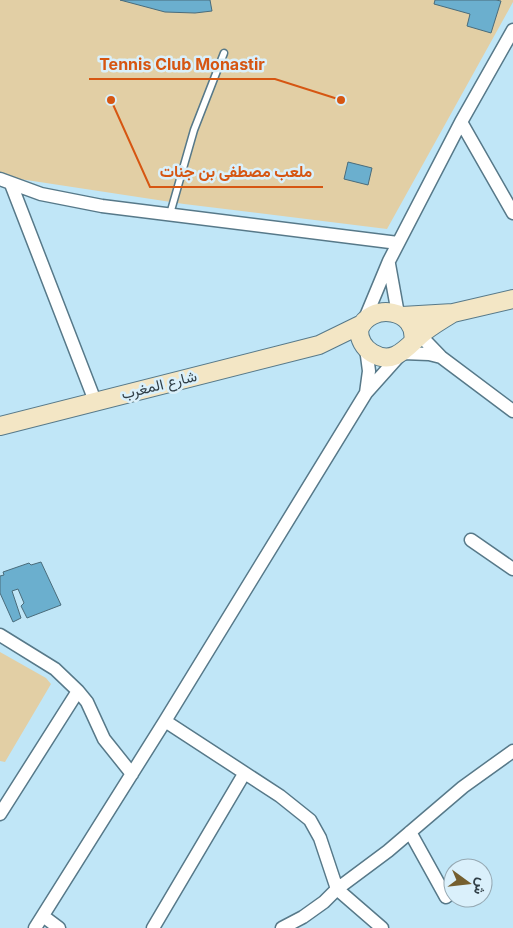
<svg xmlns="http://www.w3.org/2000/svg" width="513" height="928" font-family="Inter,Vazirmatn,sans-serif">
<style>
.green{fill:#e2cfa5}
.building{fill:#6bafce;stroke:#4a6c7b}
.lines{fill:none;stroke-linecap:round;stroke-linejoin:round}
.service-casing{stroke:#577989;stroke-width:9}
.minor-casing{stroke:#577989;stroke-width:15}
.secondary-casing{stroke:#577989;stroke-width:20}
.service{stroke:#fff;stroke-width:6}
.minor{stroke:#fff;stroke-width:12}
.secondary{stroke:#f3e6c5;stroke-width:18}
.labels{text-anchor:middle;stroke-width:5;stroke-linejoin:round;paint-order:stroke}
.street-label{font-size:15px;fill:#313f47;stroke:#daf0fb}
.leader{fill:none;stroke:#d65612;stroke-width:2}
.callout-dot{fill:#d65612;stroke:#daf0fb;stroke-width:2}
.callout-label{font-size:16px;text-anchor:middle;font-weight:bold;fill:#d65612;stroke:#daf0fb;stroke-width:5;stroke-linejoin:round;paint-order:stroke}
</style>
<rect width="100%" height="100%" fill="#c0e6f7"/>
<!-- green -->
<path class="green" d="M0,0H513V2L387,229L184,204L0,176Z
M0,652L46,678L51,684L5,762L0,761Z"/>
<!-- building -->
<path class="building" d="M120,0H210L212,11L195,13L165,12Z
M435,0H496L501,1L491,33L467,26L470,14L434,4Z
M348,162L372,168L368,185L344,179Z
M41,562L61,605L27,618L21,606L24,603L18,589L12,591L21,618L13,622L0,593V576L4,575L3,572L29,563L31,565Z"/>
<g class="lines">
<!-- service casing -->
<g class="service-casing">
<path id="service" d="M170,214L194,130L224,53"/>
</g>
<!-- minor casing -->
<g class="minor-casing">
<path id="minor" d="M461,122L513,213
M0,179L41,194L102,206L398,243
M11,184L95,401
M389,264L398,314
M364,321L389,261L461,122L513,30
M415,330L441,357L513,411
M403,353L429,354L441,357
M366,393L369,371L366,348
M471,540L513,569
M0,635L55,669L78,691L87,702L104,739L132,774
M165,721L280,796L310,820L320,838L337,889L382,928
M0,814L78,691
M410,832L446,897
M43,916L59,928
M35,928L165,721L366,393L400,355
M153,928L244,774
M282,928L303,917L324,902L337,889L388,851L463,787L513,751"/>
</g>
<!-- secondary casing -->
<g class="secondary-casing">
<path id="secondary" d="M402,316L453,313L513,299
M413,342C419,309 370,301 359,330C359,339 364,348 372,353C395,367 408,345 424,332C433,325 443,319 453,313
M0,426L319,345L360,325"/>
</g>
<!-- service -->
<use href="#service" class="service"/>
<!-- minor -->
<use href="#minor" class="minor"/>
<!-- secondary -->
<use href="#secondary" class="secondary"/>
</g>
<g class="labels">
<!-- street labels -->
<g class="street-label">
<text transform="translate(159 385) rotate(-14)" y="5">شارع المغرب</text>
</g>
</g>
<!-- callouts -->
<path class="leader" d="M341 100L275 79H89M111 100L150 187H323"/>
<g class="callout-dot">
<circle cx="341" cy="100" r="5"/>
<circle cx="111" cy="100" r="5"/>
</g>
<g class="callout-label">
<text x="182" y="70">Tennis Club Monastir</text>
<text x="236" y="177">ملعب مصطفى بن جنات</text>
</g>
<!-- north arrow -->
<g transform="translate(468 883) rotate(105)"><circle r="24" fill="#daf0fb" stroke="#96a9b3"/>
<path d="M0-4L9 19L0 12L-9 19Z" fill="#755f2f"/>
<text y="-8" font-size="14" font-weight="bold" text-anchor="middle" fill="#313f47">ش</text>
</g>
</svg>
